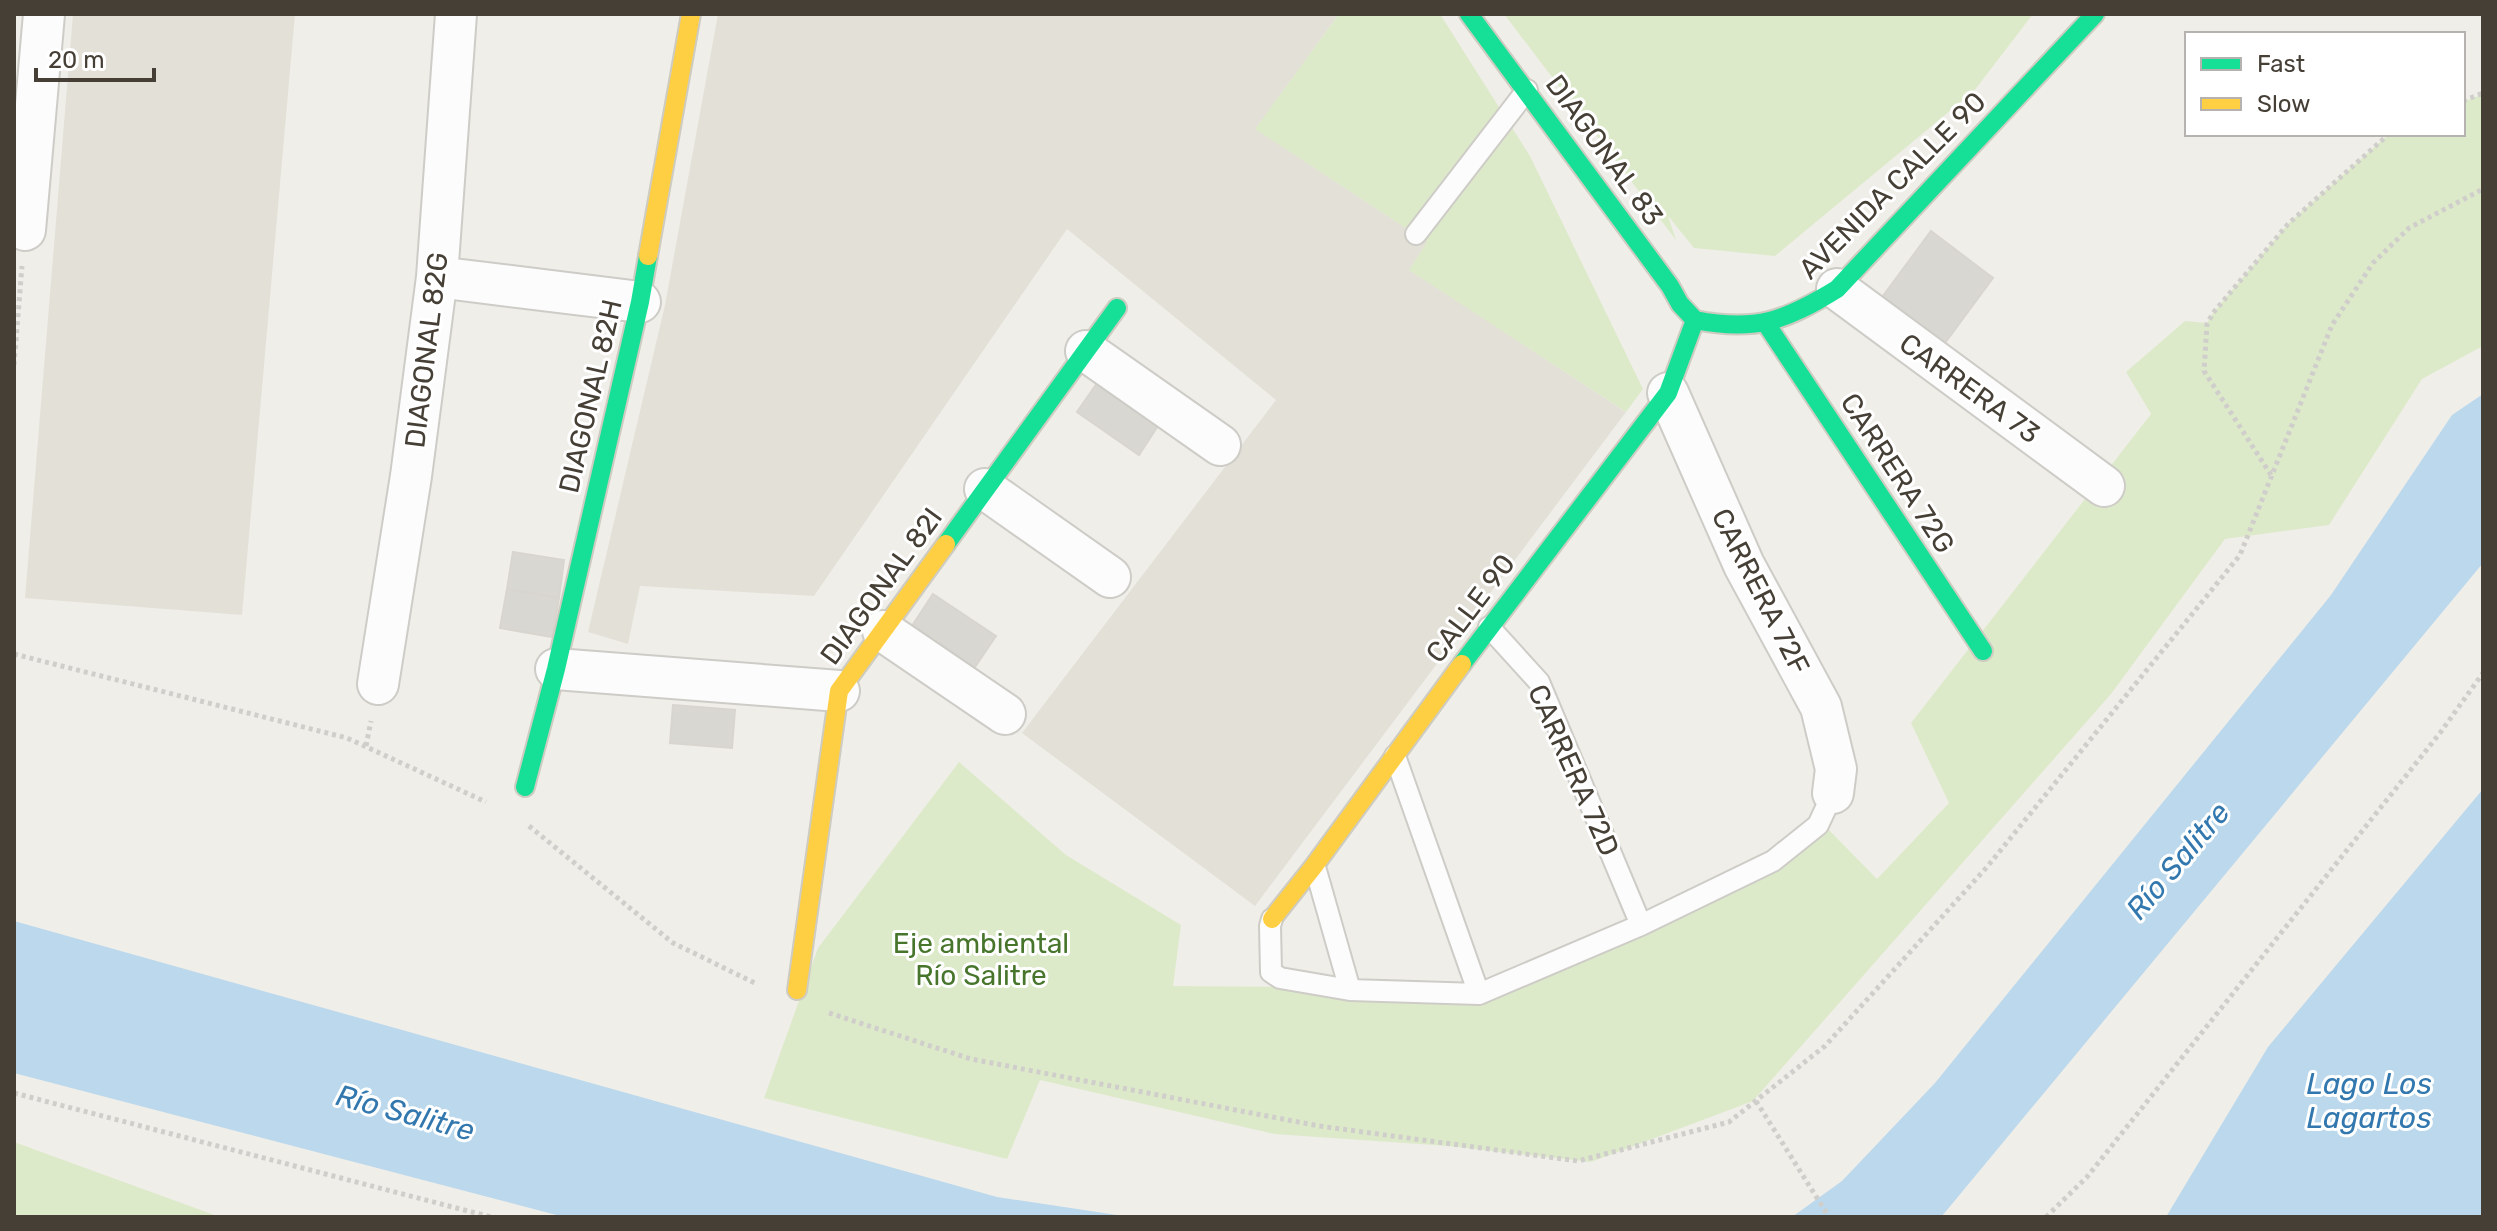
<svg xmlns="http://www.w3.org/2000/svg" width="2497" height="1231" font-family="Rubik,sans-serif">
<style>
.residential{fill:#e3e0d7}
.green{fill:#ddeaca}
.water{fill:#bbd8ec}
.building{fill:#d9d7d2;stroke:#d8d5cf;stroke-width:2}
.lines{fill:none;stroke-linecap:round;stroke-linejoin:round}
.lane-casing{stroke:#ceccc7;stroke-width:24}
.street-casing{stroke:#ceccc7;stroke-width:44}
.fast-casing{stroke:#cecbc1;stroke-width:22}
.slow-casing{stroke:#cecbc1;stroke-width:22}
.path{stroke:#d0cecb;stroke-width:5;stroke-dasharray:4 4;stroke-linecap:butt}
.lane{stroke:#fdfcfc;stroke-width:20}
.street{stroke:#fdfcfc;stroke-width:40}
.fast{stroke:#16e098;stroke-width:18}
.slow{stroke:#ffcf43;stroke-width:18}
.labels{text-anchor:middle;stroke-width:6;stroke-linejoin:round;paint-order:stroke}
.street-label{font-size:28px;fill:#453f36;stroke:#fff}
.park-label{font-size:28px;fill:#46752b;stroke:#fff}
.water-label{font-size:30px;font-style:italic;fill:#3278ae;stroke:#fff}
</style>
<rect width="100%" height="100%" fill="#f0eee9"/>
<!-- residential -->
<path class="residential" d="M73,14H295L242,615L25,598Z
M718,14H1339L1256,129L1428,242L1410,270L1626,412L1255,906L1022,733L1276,400L1067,229L814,596L640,586L628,644L588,632L665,305Z"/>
<!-- green -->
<path class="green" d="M1339,14H1440L1530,156L1643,389L1626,412L1409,270L1427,242L1255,129Z
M1504,14H2033L1974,91L1775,256L1694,248L1668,216L1676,240Z
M2483,94V346L2422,379L2329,525L2225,539L2111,694L1753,1101L1591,1162L1448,1146L1274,1134L1040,1080L1007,1159L764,1098L818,948L959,762L1066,855L1181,925L1173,986L1293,987L1472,1005L1703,904L1828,829L1877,879L1949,803L1911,723L2151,414L2126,372L2185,321L2207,323L2213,313L2288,224L2389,134H2463V102Z
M14,1142L220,1217H14Z"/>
<!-- water -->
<path class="water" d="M2483,394V563L1947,1210L1941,1217H1792L1842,1181L1935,1083L2331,595L2452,415Z
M2483,789V1217H2166L2268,1047Z
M14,921L997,1197L1130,1217H564L14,1073Z"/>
<!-- building -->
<path class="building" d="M1931,231L1993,278L1939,351L1877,304Z
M1102,376L1163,418L1139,455L1077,412Z
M513,552L564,560L559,598L507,589Z
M507,589L559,598L552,637L500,628Z
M933,594L996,636L971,673L908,632Z
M673,705L735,710L732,748L670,743Z"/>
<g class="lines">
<!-- lane casing -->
<g class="lane-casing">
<path id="lane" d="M1416,234L1527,90
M1489,627L1539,682L1641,925
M1395,756L1479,994
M1315,867L1350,990
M1272,919L1270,926L1271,972L1280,978L1350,990L1479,994L1641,925L1773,861L1818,825L1833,793"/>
</g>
<!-- street casing -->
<g class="street-casing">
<path id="street" d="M25,230L44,14
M437,277L640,302
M1837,289L2104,486
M1086,351L1220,445
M1668,393L1744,565L1821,707L1836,769L1833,793
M985,489L1110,577
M883,631L1005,714
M556,669L839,691
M378,684L411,476L437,277L456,14"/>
</g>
<!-- fast casing -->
<g class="fast-casing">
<path id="fast" d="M1469,14L1670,286L1680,304L1695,320
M1695,320C1756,332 1785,321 1837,289L2095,14
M1767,325L1983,651
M946,544L1117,308
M1462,664L1668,393L1695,320
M525,787L556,669L640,302L648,256"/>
</g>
<!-- slow casing -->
<g class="slow-casing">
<path id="slow" d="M648,256L691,14
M1272,919L1314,866L1462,664
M797,990L839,691L946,544"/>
</g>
<!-- path -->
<path class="path" d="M2463,101L2483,93
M14,365L22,266
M2271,475L2204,371L2207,324L2213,313L2288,224L2389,134
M14,654L347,738L486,802
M366,746L371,721
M529,826L673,943L757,984
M829,1013L971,1059L1319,1126L1578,1161L1729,1122L1825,1046L1987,867L2240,555L2332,325L2373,263L2409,228L2483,189
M14,1093L491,1217
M1756,1101L1829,1217
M2046,1217L2087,1177L2440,733L2483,673"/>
<!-- lane -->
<use href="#lane" class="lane"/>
<!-- street -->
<use href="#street" class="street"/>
<!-- fast -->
<use href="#fast" class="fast"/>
<!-- slow -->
<use href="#slow" class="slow"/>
</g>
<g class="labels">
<!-- street labels -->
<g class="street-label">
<text transform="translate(1605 150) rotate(54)" y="10">DIAGONAL 83</text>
<text transform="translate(1892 185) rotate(-45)" y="10">AVENIDA CALLE 90</text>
<text transform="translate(426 350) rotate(-83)" y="10">DIAGONAL 82G</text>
<text transform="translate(1970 388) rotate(36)" y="10">CARRERA 73</text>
<text transform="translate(590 396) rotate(-77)" y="10">DIAGONAL 82H</text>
<text transform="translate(1898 473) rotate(57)" y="10">CARRERA 72G</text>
<text transform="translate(881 586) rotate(-54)" y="10">DIAGONAL 82I</text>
<text transform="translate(1761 591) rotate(63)" y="10">CARRERA 72F</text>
<text transform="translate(1470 608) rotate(-53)" y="10">CALLE 90</text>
<text transform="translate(1574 770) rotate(66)" y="10">CARRERA 72D</text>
</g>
<!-- park labels -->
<g class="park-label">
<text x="981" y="953">Eje ambiental<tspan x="981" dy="32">Río Salitre</tspan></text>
</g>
<!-- water labels -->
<g class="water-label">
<text transform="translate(2178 861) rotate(-50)" y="10">Río Salitre</text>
<text x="2369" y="1094">Lago Los<tspan x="2369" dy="34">Lagartos</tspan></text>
<text transform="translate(405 1113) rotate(15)" y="10">Río Salitre</text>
</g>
</g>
<!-- border -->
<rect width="2497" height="1231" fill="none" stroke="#453f36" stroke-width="32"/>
<!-- legend -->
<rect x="2185" y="32" width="280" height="104" fill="#ffffff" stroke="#b5b2af" stroke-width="2"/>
<rect x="2201" y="58" width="40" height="12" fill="#16e098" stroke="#b5b2af" stroke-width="2"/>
<text x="2257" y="72" font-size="24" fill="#453f36">Fast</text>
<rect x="2201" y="98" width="40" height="12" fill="#ffcf43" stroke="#b5b2af" stroke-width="2"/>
<text x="2257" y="112" font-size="24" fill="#453f36">Slow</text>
<!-- scale -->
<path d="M36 68v12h118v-12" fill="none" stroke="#453f36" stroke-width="4"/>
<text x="48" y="68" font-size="24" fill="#453f36" stroke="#ffffff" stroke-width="6" paint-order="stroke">20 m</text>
</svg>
